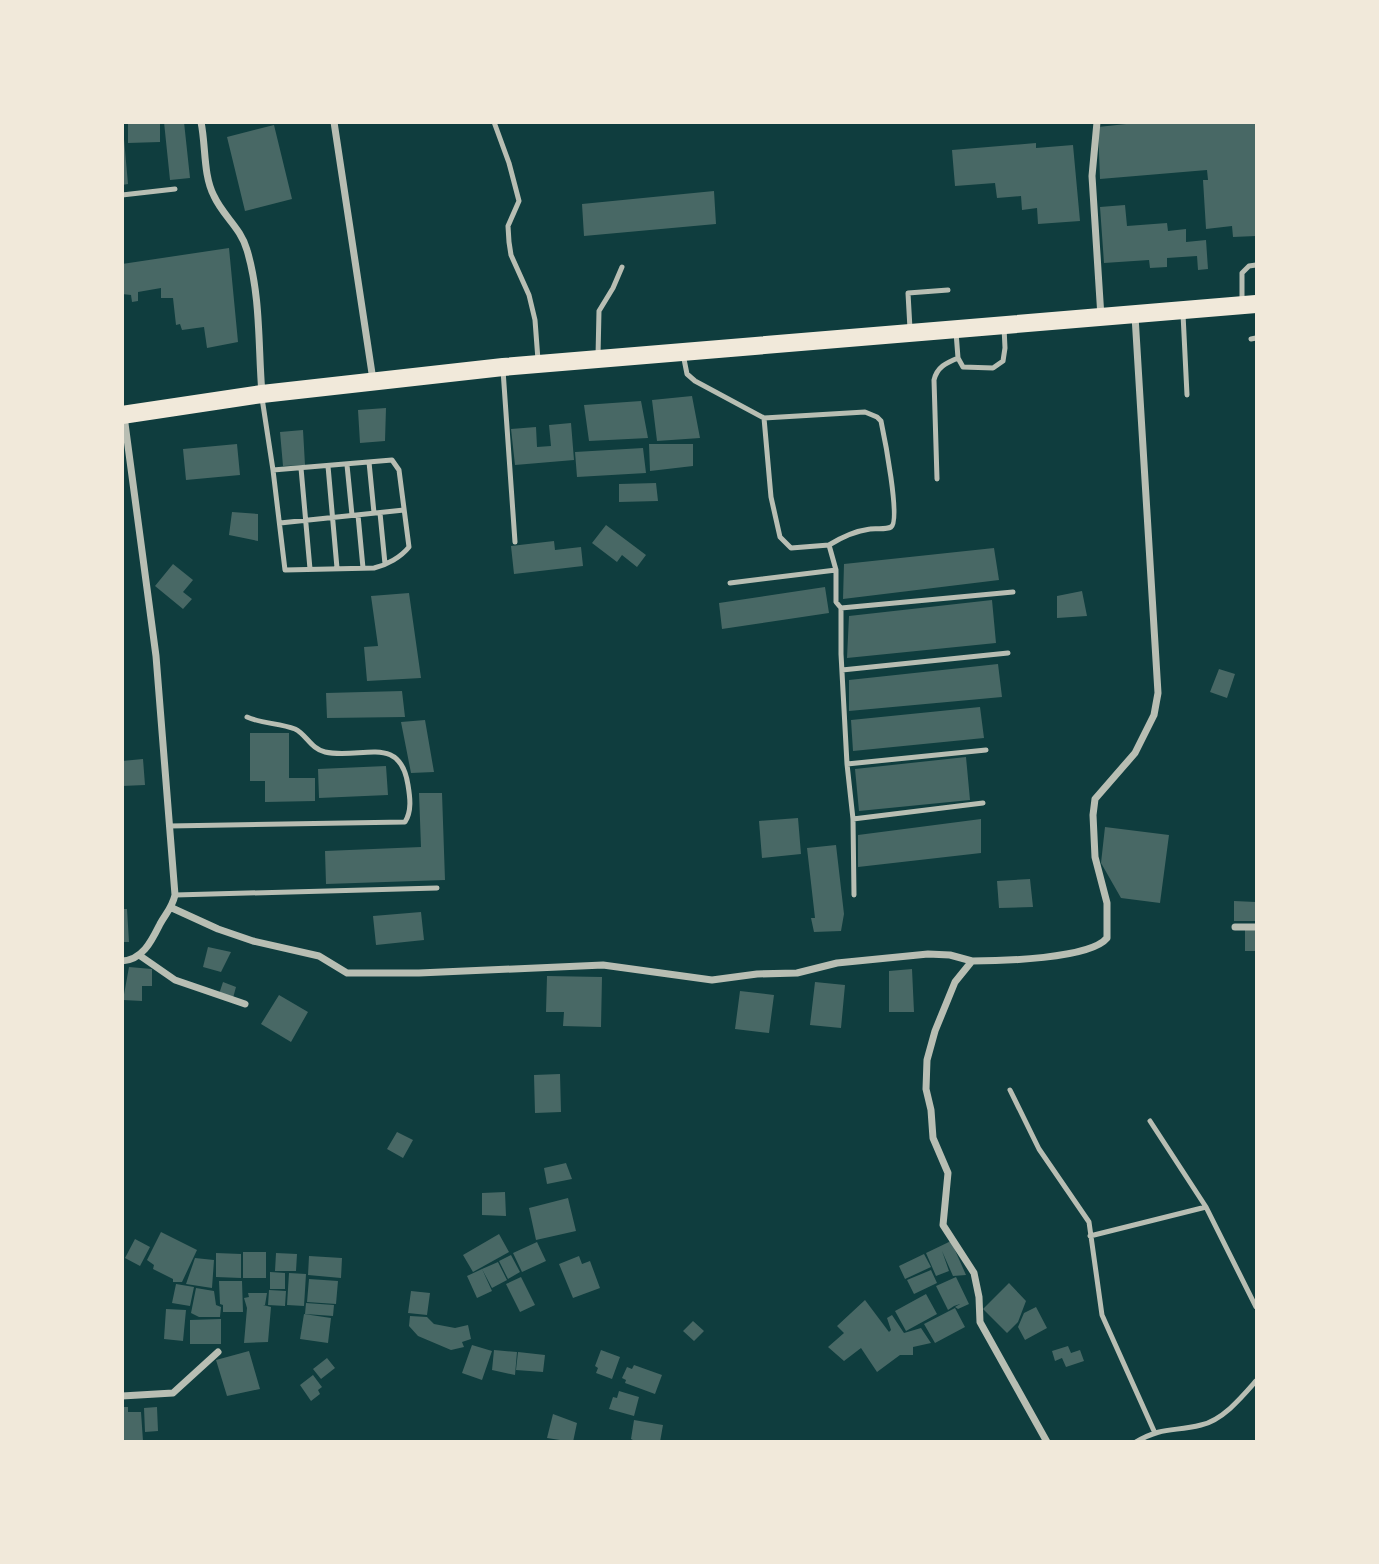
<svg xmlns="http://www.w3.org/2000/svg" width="1379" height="1564" font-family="'DM Sans',sans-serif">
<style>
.building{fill:#486865}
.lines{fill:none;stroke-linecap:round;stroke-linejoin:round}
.service{stroke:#b8beb3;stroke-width:5}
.minor{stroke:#b8beb3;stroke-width:7}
.trunk{stroke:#f1e9da;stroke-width:18}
</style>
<rect width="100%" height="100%" fill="#0f3d3e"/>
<!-- building -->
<path class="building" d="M128,122H160V142L128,143Z
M164,122H184L190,178L170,180Z
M1145,122H1256V236L1233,237L1232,226L1206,229L1203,180H1208L1207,170L1100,179L1098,127Z
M274,125L292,199L245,211L227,137Z
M122,139H124L128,184L122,185Z
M1036,143V148L1073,145L1080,221L1038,224L1037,208L1022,210L1021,196L997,198L995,183L955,186L952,150Z
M714,191L716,224L584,236L582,204Z
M1125,205L1127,226L1167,223L1168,231L1186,229V242L1206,240L1208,269L1198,270L1197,256L1167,258V267L1150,268L1149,260L1104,263L1100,207Z
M229,248L238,342L207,348L204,327L182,330L180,324L176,325L173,298H161V288L138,292V301L132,302L131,295L122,294V264Z
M692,396L700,438L657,441L652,400Z
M641,401L648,438L589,441L584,405Z
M386,408L385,441L360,443L358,410Z
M571,423L574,460L515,465L511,429L536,427L537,447L551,446L549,425Z
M303,430L305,465L283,466L280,432Z
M237,444L240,475L186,480L183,449Z
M649,444H693V466L650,471Z
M643,448L646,473L577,477L575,452Z
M656,483L658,501L619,502V484Z
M232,512L258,514V541L229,535Z
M606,525L646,555L637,567L622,555L617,562L592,543Z
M554,541L555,550L581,547L583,566L514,574L511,546Z
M994,548L999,580L843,599L844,564Z
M173,564L193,580L183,592L192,599L183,609L155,586Z
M825,587L829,613L722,629L719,603Z
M1082,591L1087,616L1057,618V596Z
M409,593L421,678L367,681L364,647L378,646L371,596Z
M992,600L996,643L847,658L849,616Z
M998,664L1002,697L849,711V680Z
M1219,669L1235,674L1227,698L1210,692Z
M402,691L405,717L327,718L326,693Z
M980,707L984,738L853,751L851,720Z
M425,720L434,772L411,773L401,722Z
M250,733H289V778H315V801L265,802V781H250Z
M966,757L970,800L859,811L855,769Z
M143,759L145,785L122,786V761Z
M386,766L388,795L319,798L318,769Z
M419,793H442L445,880L326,884L325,851L421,847Z
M798,818L801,854L762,858L759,821Z
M981,819V853L858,867V835Z
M1105,827L1169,835L1160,903L1121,898L1101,863Z
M836,845L844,914L841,931L814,932L811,918H815L807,848Z
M1030,879L1033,907L999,908L997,881Z
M1234,901L1256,902V921H1234Z
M122,909H127L129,942H122Z
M421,912L424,940L376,945L373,916Z
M1245,930H1256V951H1245Z
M208,947L231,952L221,972L203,967Z
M129,967L152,969V986H142V1001L123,1000Z
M912,969L914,1012H889V971Z
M547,976L602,977L601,1027L563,1026L564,1012H546Z
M223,982L236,987L233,998L219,994Z
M815,982L845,985L841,1028L810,1025Z
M740,991L774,995L769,1033L735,1029Z
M279,995L308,1012L291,1042L261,1024Z
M560,1074L561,1112L535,1113L534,1075Z
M397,1132L413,1140L403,1158L387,1149Z
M566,1163L572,1179L547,1184L544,1168Z
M505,1192L506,1216L482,1215V1193Z
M568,1198L576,1231L536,1240L529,1208Z
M161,1232L197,1250L182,1282H173V1279L153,1269L154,1265L147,1260Z
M499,1234L509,1252L473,1272L463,1255Z
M135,1239L150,1247L140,1266L125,1258Z
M951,1241L966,1275L953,1276L942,1251L949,1271L936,1276L926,1253Z
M537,1242L546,1261L522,1272L513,1253Z
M243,1252H266V1278H243Z
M216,1253L241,1254V1278L216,1277Z
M276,1253L297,1254L296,1271H275Z
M924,1254L931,1267L905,1279L899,1266Z
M511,1255L520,1272L508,1279L499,1261Z
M309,1256L342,1258L341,1278L308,1275Z
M579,1256L582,1264L590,1261L600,1288L573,1298L559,1264Z
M195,1258L214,1260L212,1288L186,1284Z
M498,1262L507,1280L492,1288L482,1269Z
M482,1269L492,1291L477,1298L467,1276Z
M931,1270L937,1283L914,1294L907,1280Z
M270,1272L285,1273V1289H270Z
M289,1273L306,1274L304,1306L287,1305Z
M521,1277L535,1305L520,1312L506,1284Z
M956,1277L969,1304L958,1309L955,1307L960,1304L954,1306L948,1310L936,1286Z
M309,1279L338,1281L336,1304L307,1302Z
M219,1281H242L243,1312H223V1305L220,1304Z
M1009,1283L1026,1301L1018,1322L1007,1333L983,1309Z
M176,1284L194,1287L190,1306L172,1303Z
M196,1288L214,1291L216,1305L221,1307L220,1317H199L191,1313Z
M269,1290L286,1291L285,1306L268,1305Z
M411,1291L430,1293L427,1315L408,1313Z
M248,1293H267L265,1305H263L271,1307L268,1342L244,1343L247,1308L244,1298L249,1297Z
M926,1294L937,1314L906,1331L895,1311Z
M865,1300L889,1332L891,1330L887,1318L892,1315L904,1333L921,1328L931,1343L913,1347V1355H900L877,1372L861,1348L844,1361L828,1347L844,1333L837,1326Z
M306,1303L334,1305L333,1316L305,1314Z
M1036,1307L1047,1328L1025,1340L1018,1327L1024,1313Z
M955,1308L965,1327L935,1343L924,1324Z
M166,1309L186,1310L183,1341L164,1339Z
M304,1314L331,1318L328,1343L300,1339Z
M410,1316L427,1317L434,1324L455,1328L468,1325L471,1339L462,1342L464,1347L451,1350L418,1336L409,1326Z
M221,1319V1344H190V1320Z
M693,1321L704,1331L694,1341L683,1331Z
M472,1345L492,1351L482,1380L462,1373Z
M1068,1346L1071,1353L1080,1350L1084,1361L1066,1367L1062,1358L1055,1361L1052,1351Z
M494,1350L517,1352L515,1375L492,1370Z
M601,1350L620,1357L612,1379L596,1373L598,1368L595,1366Z
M249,1351L260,1389L227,1396L216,1360Z
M518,1352L545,1355L543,1372L516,1370Z
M327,1358L335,1368L321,1379L313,1369Z
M634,1365L662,1375L655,1394L625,1383L626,1380L622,1378L627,1367L632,1369Z
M313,1375L322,1387L318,1390L320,1394L311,1401L300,1385Z
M619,1391L639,1397L634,1416L609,1409L613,1397L617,1398Z
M122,1407H128V1412H141L143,1441L122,1442Z
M157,1407L158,1431L145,1432L144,1408Z
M553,1414L577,1423L573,1442L547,1438Z
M634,1420L663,1425L660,1442H637L631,1439Z"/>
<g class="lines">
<!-- service -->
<path class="service" d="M494,122L509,163L519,201L508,226L509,242L511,255L529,295L535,320L538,360
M122,195L175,189
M1242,302V273L1249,266L1256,265
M1183,314L1187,395
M910,329L908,293L948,290
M956,332L958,358L963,367L993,368L1003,361L1005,348L1004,327
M1251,339L1256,338
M683,354L687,374L695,381L764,418L771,497L780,537L791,548L829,545L836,570V602L841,608V654L847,764L853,819L854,895
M598,356L599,311L613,288L622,267
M503,370L515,542
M262,398L273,470
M764,418L865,412L877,417L881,421C884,435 901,521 891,527C886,530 875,528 870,529C855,531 842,537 829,545
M392,460L399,470L409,547C401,557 387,565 374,568L285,570L273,470Z
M369,462L374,513
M347,465L352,515
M328,466L337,568
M301,468L310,569
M937,479L934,380C937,367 946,363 958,358
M380,513L385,564
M358,515L363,568
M280,523L404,510
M730,583L836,570
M841,608L1013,592
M842,670L1008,653
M847,764L986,750
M853,819L983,803
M169,826L405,822C412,811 410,797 408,785C400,733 361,760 325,752C311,749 306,734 295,729C279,723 263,724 247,717
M175,895L437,888
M1010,1090L1039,1149L1089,1222L1102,1315L1154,1431
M1150,1121L1206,1207L1256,1307
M1090,1236L1206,1207
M1136,1442C1163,1426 1174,1432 1201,1425C1223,1420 1242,1397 1256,1381"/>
<!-- minor -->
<path class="minor" d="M201,122C206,146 203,175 214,196C223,216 241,228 247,250C261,297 258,346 262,394
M334,122L373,380
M1097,122L1092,176L1101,317
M172,908L218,929L253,941L319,956L347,973H419L603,965L712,980L757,974L797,973L837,963L928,954L950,955L972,961
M1235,927H1256
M139,955L175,980L245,1004
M122,961C143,960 152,940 160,924C166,913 172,908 175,895L156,656L124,416
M122,1396L173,1393L218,1352
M1047,1442L980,1322L979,1297L974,1273L943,1225L948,1173L933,1138L931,1110L926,1089L927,1060L935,1031L955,982L972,961C1000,961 1090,959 1107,938V903L1095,857L1093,815L1095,799L1135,753L1154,715L1158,693L1135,316"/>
<!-- trunk -->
<path class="trunk" d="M122,415L262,394L503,367L1256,304"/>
</g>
<!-- border -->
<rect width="1379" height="1564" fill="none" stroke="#f1e9da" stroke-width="248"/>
</svg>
